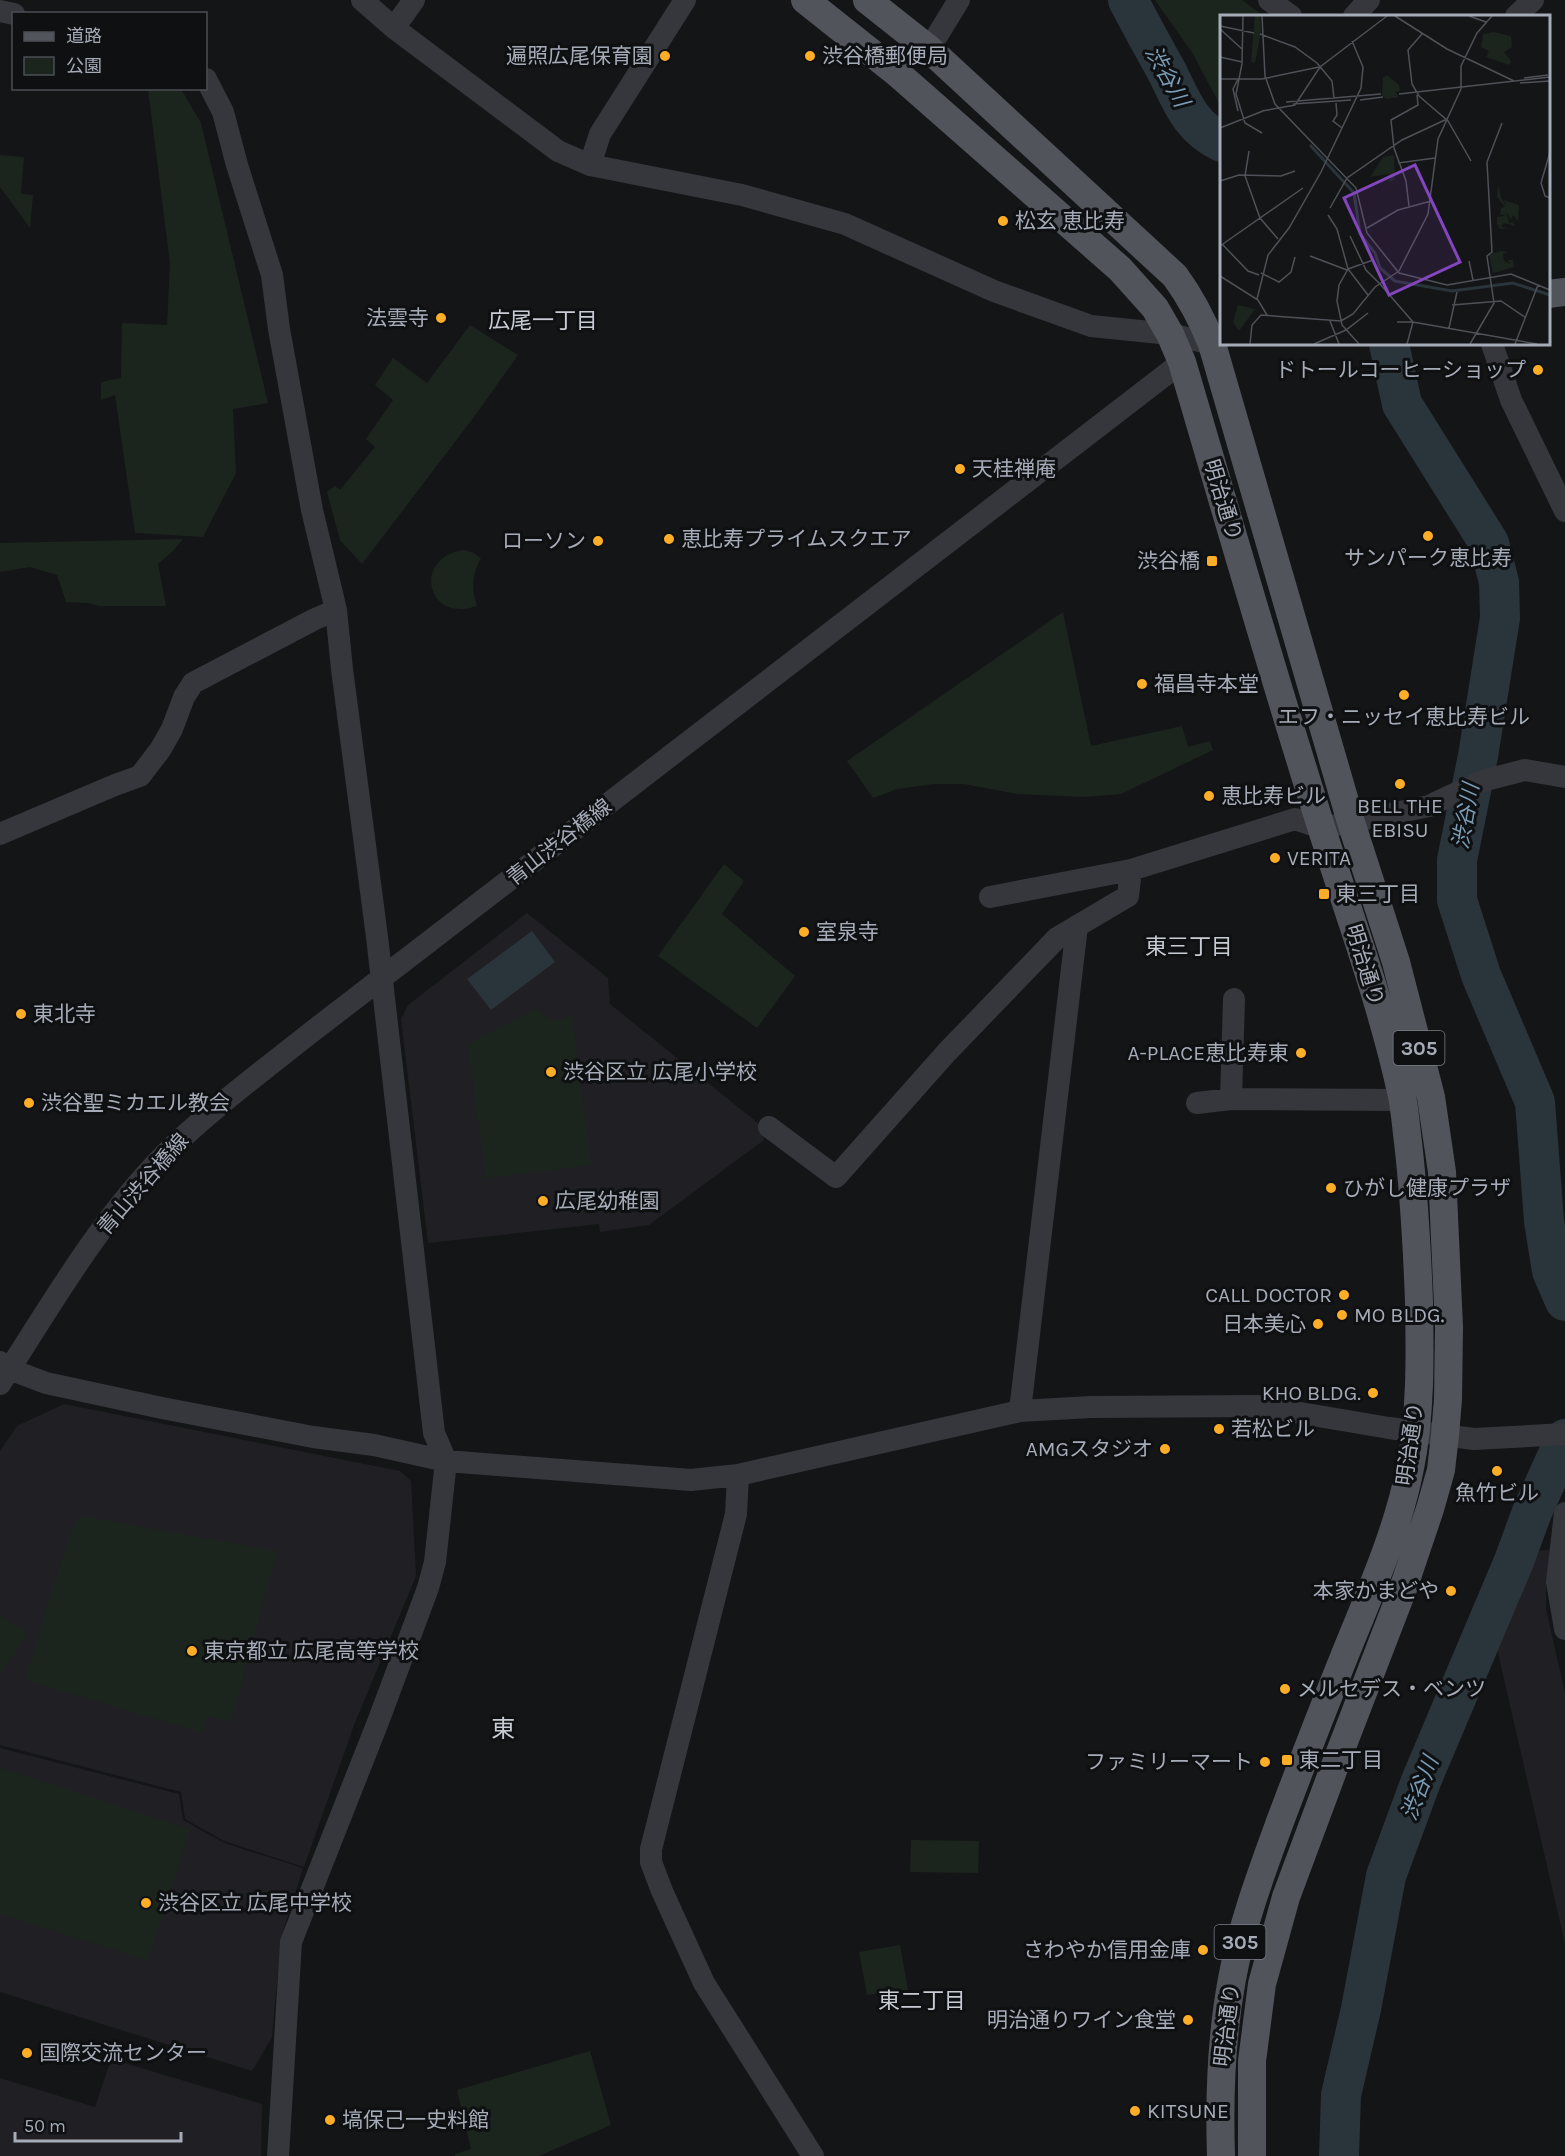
<svg xmlns="http://www.w3.org/2000/svg" width="1565" height="2156" font-family="Karla,'Noto Sans JP',sans-serif">
<style>
.built{fill:#202024}
.green{fill:#1c251d}
.water{fill:#2a343b}
.lines{fill:none;stroke-linecap:round;stroke-linejoin:round}
.river{stroke:#2a343b;stroke-width:40}
.minor{stroke:#35373c;stroke-width:22}
.major{stroke:#51545b;stroke-width:28}
.poi-dot{fill:#fdad26;stroke:#0f1012;stroke-width:2}
.labels{text-anchor:middle;stroke-width:6;stroke-linejoin:round;paint-order:stroke}
.shield{fill:#0f1012;stroke:#787d86;stroke-width:1.5}
.shield-label{font-size:20px;font-weight:bold;fill:#a5acb8}
.poi-label{font-size:21px;fill:#a5acb8;stroke:#0f1012;text-anchor:start}
.street-label{font-size:21px;fill:#a5acb8;stroke:#0f1012}
.water-label{font-size:22px;font-style:italic;fill:#7a9cb5;stroke:#0f1012}
.neighbourhood-label{font-size:22px;fill:#c7cbd3;stroke:#0f1012}
.quarter-label{font-size:24px;fill:#c7cbd3;stroke:#0f1012}
.inset-river{fill:none;stroke:#2a343b;stroke-width:3}
.inset-road{fill:none;stroke:#4e5157;stroke-width:1.5}
.view{fill:#8346be;fill-opacity:0.15;stroke:#8346be;stroke-width:3}
.inset-edge{fill:none;stroke:#a5acb8;stroke-width:3}
</style>
<rect width="100%" height="100%" fill="#141517"/>
<!-- built -->
<path class="built" d="M527,913L608,978L610,1004L759,1124L764,1140L649,1225L600,1232L599,1224L428,1243L401,1019L408,1005Z
M64,1404L400,1471L411,1481L416,1576L354,1725L304,1867L224,1841L185,1819L181,1792L0,1745V1451L17,1426Z
M1550,1550L1546,1588V1609L1565,1693V1944L1495,1640L1533,1551Z
M0,1748L179,1794L183,1820L224,1843L303,1868L281,1938L272,2037L252,2071L0,1992Z
M111,2059L262,2104L261,2156H0V2078L95,2107Z"/>
<!-- green -->
<path class="green" d="M1155,0H1242L1264,16H1222L1221,107L1193,54Z
M148,89H181L201,123L268,403L233,409L236,473L203,537L135,533L115,395L101,400V382L121,378L122,323L167,325L170,263Z
M0,155L24,157L21,194L33,195L30,228L0,187Z
M470,325L518,355L477,413L362,564L340,540L327,492L335,486L340,490L375,447L366,439L393,400L375,385L393,358L427,383Z
M183,539L173,551L158,564L166,606H99L88,603L66,602L57,575L30,567L0,572V543Z
M464,550L472,552L481,558C472,574 471,588 477,606C426,624 412,557 464,550Z
M1063,612L1091,746L1182,726L1188,747L1210,741L1213,750L1121,794L1085,797L1017,794L964,784H934L897,789L873,798L847,761Z
M724,864L744,881L722,914L795,976L757,1028L658,956Z
M537,1008L553,1022L572,1016L591,1165L486,1178L468,1044Z
M81,1516L277,1551L231,1722L208,1716L203,1733L25,1680L70,1533Z
M0,1615L28,1633L0,1674Z
M0,1768L190,1829L148,1961L0,1913Z
M911,1840L979,1841L978,1873L910,1872Z
M900,1945L908,1990L867,1995L859,1952Z
M590,2051L611,2125L539,2156H455V2154L471,2149L457,2090Z"/>
<!-- water -->
<path class="water" d="M532,931L555,962L491,1010L467,979Z"/>
<g class="lines">
<!-- river -->
<path class="river" d="M1128,0C1140,23 1153,47 1166,70C1181,99 1189,127 1222,142
M1389,344L1402,404L1489,543L1499,582L1500,618L1478,756L1457,860V900L1481,975L1535,1102L1544,1221L1552,1271L1565,1301
M1339,2156L1341,2095L1361,2009L1386,1876L1421,1781L1514,1561L1532,1512L1565,1439"/>
<!-- minor -->
<path class="minor" d="M362,0L394,28L558,151L590,165L742,195L845,224L994,291L1091,326L1170,334L1212,344
M1269,0L1291,16
M0,11L14,14
M1354,16L1369,0
M1516,16L1533,0
M394,28L414,0
M929,49L959,0
M206,79L223,112L237,165L272,275L279,329L312,510L336,610L342,669L377,937L434,1433L446,1461L435,1562L428,1588L378,1722L291,1942L278,2156
M590,165L600,134L685,0
M1492,344L1511,400L1565,511
M0,834L115,785L140,776L160,750L172,729L184,697L193,683L315,619L336,610
M990,897L1131,870
M1234,999L1231,1099L1403,1100
M1197,1103L1231,1099
M769,1127L836,1177L947,1052L1057,938L1128,896L1131,870L1295,819L1322,828L1429,806L1482,781L1525,770L1565,777
M0,1362L9,1369L46,1383L162,1408L313,1437L374,1445L446,1461L691,1480L738,1475L1020,1411L1091,1407L1259,1406L1389,1428L1474,1439L1565,1434
M0,1384C51,1305 99,1221 165,1154C210,1110 260,1073 309,1034L1182,362
M1020,1411L1077,926
M738,1475L736,1514L651,1849V1862L662,1891L704,1983L813,2156
M1565,1513L1557,1582L1565,1629"/>
<!-- major -->
<path class="major" d="M805,0L897,73L1120,269L1155,308L1170,334L1182,362C1225,508 1267,655 1313,801C1343,899 1380,995 1402,1096C1405,1111 1406,1127 1408,1142C1414,1195 1417,1248 1419,1301C1420,1355 1421,1414 1410,1468C1397,1535 1367,1599 1342,1662C1321,1714 1301,1766 1281,1819C1262,1871 1242,1924 1232,1979C1221,2038 1219,2097 1221,2156
M867,0L929,49L1175,276C1191,298 1202,319 1212,344L1351,822L1396,962L1431,1097L1442,1172L1449,1327L1448,1399L1445,1435L1441,1470L1430,1509L1404,1586L1337,1760L1286,1897L1262,1984L1252,2061V2156
M1548,294L1565,292"/>
</g>
<!-- markers -->
<g class="poi-dot">
<circle cx="665" cy="56" r="6"/>
<circle cx="810" cy="56" r="6"/>
<circle cx="1003" cy="221" r="6"/>
<circle cx="441" cy="318" r="6"/>
<circle cx="1538" cy="370" r="6"/>
<circle cx="960" cy="469" r="6"/>
<circle cx="1428" cy="536" r="6"/>
<circle cx="669" cy="539" r="6"/>
<circle cx="598" cy="541" r="6"/>
<rect x="1206" y="555" width="12" height="12" rx="3"/>
<circle cx="1142" cy="684" r="6"/>
<circle cx="1404" cy="695" r="6"/>
<circle cx="1400" cy="784" r="6"/>
<circle cx="1209" cy="796" r="6"/>
<circle cx="1275" cy="858" r="6"/>
<rect x="1318" y="888" width="12" height="12" rx="3"/>
<circle cx="804" cy="932" r="6"/>
<circle cx="21" cy="1014" r="6"/>
<circle cx="1301" cy="1053" r="6"/>
<circle cx="551" cy="1072" r="6"/>
<circle cx="29" cy="1103" r="6"/>
<circle cx="1331" cy="1188" r="6"/>
<circle cx="543" cy="1201" r="6"/>
<circle cx="1344" cy="1295" r="6"/>
<circle cx="1342" cy="1315" r="6"/>
<circle cx="1318" cy="1324" r="6"/>
<circle cx="1373" cy="1393" r="6"/>
<circle cx="1219" cy="1429" r="6"/>
<circle cx="1165" cy="1449" r="6"/>
<circle cx="1497" cy="1471" r="6"/>
<circle cx="1451" cy="1591" r="6"/>
<circle cx="192" cy="1651" r="6"/>
<circle cx="1285" cy="1689" r="6"/>
<rect x="1281" y="1754" width="12" height="12" rx="3"/>
<circle cx="1265" cy="1762" r="6"/>
<circle cx="146" cy="1903" r="6"/>
<circle cx="1203" cy="1950" r="6"/>
<circle cx="1188" cy="2020" r="6"/>
<circle cx="27" cy="2053" r="6"/>
<circle cx="1135" cy="2111" r="6"/>
<circle cx="330" cy="2120" r="6"/>
</g>
<g class="labels">
<!-- shield labels -->
<g class="shield">
<rect x="1393.5" y="1031" width="51" height="34" rx="4.5"/>
<rect x="1214.5" y="1925" width="51" height="34" rx="4.5"/>
</g>
<g class="shield-label">
<text x="1419" y="1055">305</text>
<text x="1240" y="1949">305</text>
</g>
<!-- poi labels -->
<g class="poi-label">
<text x="653" y="63" text-anchor="end">遍照広尾保育園</text>
<text x="822" y="63">渋谷橋郵便局</text>
<text x="1015" y="228">松玄 恵比寿</text>
<text x="429" y="325" text-anchor="end">法雲寺</text>
<text x="1526" y="377" text-anchor="end">ドトールコーヒーショップ</text>
<text x="972" y="476">天桂禅庵</text>
<text x="681" y="546">恵比寿プライムスクエア</text>
<text x="586" y="548" text-anchor="end">ローソン</text>
<text x="1428" y="565" text-anchor="middle">サンパーク恵比寿</text>
<text x="1200" y="568" text-anchor="end">渋谷橋</text>
<text x="1154" y="691">福昌寺本堂</text>
<text x="1404" y="724" text-anchor="middle">エフ・ニッセイ恵比寿ビル</text>
<text x="1221" y="803">恵比寿ビル</text>
<text x="1400" y="813" text-anchor="middle">BELL THE<tspan x="1400" dy="24">EBISU</tspan></text>
<text x="1287" y="865">VERITA</text>
<text x="1336" y="901">東三丁目</text>
<text x="816" y="939">室泉寺</text>
<text x="33" y="1021">東北寺</text>
<text x="1289" y="1060" text-anchor="end">A-PLACE恵比寿東</text>
<text x="563" y="1079">渋谷区立 広尾小学校</text>
<text x="41" y="1110">渋谷聖ミカエル教会</text>
<text x="1343" y="1195">ひがし健康プラザ</text>
<text x="555" y="1208">広尾幼稚園</text>
<text x="1332" y="1302" text-anchor="end">CALL DOCTOR</text>
<text x="1354" y="1322">MO BLDG.</text>
<text x="1306" y="1331" text-anchor="end">日本美心</text>
<text x="1361" y="1400" text-anchor="end">KHO BLDG.</text>
<text x="1231" y="1436">若松ビル</text>
<text x="1153" y="1456" text-anchor="end">AMGスタジオ</text>
<text x="1497" y="1500" text-anchor="middle">魚竹ビル</text>
<text x="1439" y="1598" text-anchor="end">本家かまどや</text>
<text x="204" y="1658">東京都立 広尾高等学校</text>
<text x="1297" y="1696">メルセデス・ベンツ</text>
<text x="1299" y="1767">東二丁目</text>
<text x="1253" y="1769" text-anchor="end">ファミリーマート</text>
<text x="158" y="1910">渋谷区立 広尾中学校</text>
<text x="1191" y="1957" text-anchor="end">さわやか信用金庫</text>
<text x="1176" y="2027" text-anchor="end">明治通りワイン食堂</text>
<text x="39" y="2060">国際交流センター</text>
<text x="1147" y="2118">KITSUNE</text>
<text x="342" y="2127">塙保己一史料館</text>
</g>
<!-- street labels -->
<g class="street-label">
<text transform="translate(1223 500) rotate(73)" y="7">明治通り</text>
<text transform="translate(559 842) rotate(-38)" y="7">青山渋谷橋線</text>
<text transform="translate(1365 965) rotate(73)" y="7">明治通り</text>
<text transform="translate(143 1184) rotate(-49)" y="7">青山渋谷橋線</text>
<text transform="translate(1410 1444) rotate(-82)" y="7">明治通り</text>
<text transform="translate(1227 2025) rotate(-83)" y="7">明治通り</text>
</g>
<!-- water labels -->
<g class="water-label">
<text transform="translate(1168 76) rotate(61)" y="8">渋谷川</text>
<text transform="translate(1465 816) rotate(-80)" y="8">渋谷川</text>
<text transform="translate(1419 1788) rotate(-69)" y="8">渋谷川</text>
</g>
<!-- neighbourhood labels -->
<g class="neighbourhood-label">
<text x="543" y="328">広尾一丁目</text>
<text x="1189" y="954">東三丁目</text>
<text x="922" y="2008">東二丁目</text>
</g>
<!-- quarter labels -->
<g class="quarter-label">
<text x="503" y="1737">東</text>
</g>
</g>
<!-- overview -->
<g transform="translate(1220 15)">
<rect width="330" height="330" fill="#141517"/>
<path d="M35,1H40L41,17L35,48L31,47ZM274,17L291,21L292,32L284,37L291,46L290,50L266,42L269,36L261,32L263,19ZM167,60L179,70L180,76L175,77L179,82L166,84L162,80L163,63ZM174,140L175,163L170,168L169,159L150,162L163,142ZM269,170L279,172L281,183L286,191L284,185L299,190L298,206L293,200L291,205L286,196L289,208L292,207L296,211L284,208L281,212L290,213L280,214L277,209V202L285,201L280,199L281,193L285,192L277,182L278,172ZM280,236L288,237L283,239L284,246L290,249L288,245H293L294,252L273,258L269,240ZM18,290L35,294L19,316L13,307Z" fill="#1c251d"/>
<path class="inset-river" d="M90,130L134,178L140,219L155,238L160,253L175,266L232,276L293,268L330,280"/>
<path class="inset-road" d="M23,1L22,49L16,79L25,108L42,118M42,1L45,61L55,89L136,173L147,218L179,258L227,270L291,259L330,275M175,1L227,34L294,66M249,1L266,7M0,11L34,18M0,14L22,34M40,19L75,32L97,48L112,66L114,83M202,19L188,35L192,69L199,81L228,106L251,146M0,42L22,47M304,63L328,60M0,64H42L99,52M300,68L330,66M241,74V51L257,18L272,1M179,79L330,62M140,85L163,82M66,87L161,79M116,88L117,100L113,106L122,113M73,89L131,85M18,96L13,74L18,64M42,96L75,90L100,52L167,1M0,113L43,96M29,136L25,161L40,203L58,224M330,137L321,168L325,181L330,183M178,148L215,143M0,166L19,160L61,161L75,156M189,191L186,166L174,133L171,105L198,90L197,80M110,193L127,163L182,125L227,104M108,200L117,214L128,254L148,280M147,213L178,195L211,186M130,221L146,255L160,269M2,229L28,256L39,260M0,231L83,173M90,241L127,255M249,246L253,265M128,254L119,270L117,286L122,310L139,329M128,254L153,245M179,256L208,199L218,124L241,74M41,258L59,267L71,257L75,242M0,261L38,285L47,300M160,269L193,307L317,329M37,284L48,240L69,213L101,157L141,73L143,52L132,26M232,290L281,286L306,303M110,306L119,329M177,307H193L187,329M229,313L237,277M30,329L32,310L41,300L121,306L133,299L155,272L179,256M94,329L126,315L148,298M250,329L274,288L267,241L272,237L267,147L282,108M295,329L318,270"/>
<path class="view" d="M195,150L240,247L169,280L124,183Z"/>
<rect width="330" height="330" class="inset-edge"/>
</g>
<!-- legend -->
<rect x="12" y="12" width="195" height="78" fill="#0f1012" stroke="#4b4e54" stroke-width="1.5"/>
<rect x="24" y="32" width="30" height="9" fill="#51545b" stroke="#4b4e54" stroke-width="1.5"/>
<text x="66" y="42" font-size="18" fill="#a5acb8">道路</text>
<rect x="24" y="57" width="30" height="18" fill="#1c251d" stroke="#4b4e54" stroke-width="1.5"/>
<text x="66" y="72" font-size="18" fill="#a5acb8">公園</text>
<!-- scale -->
<path d="M15 2132v9h166v-9" fill="none" stroke="#a5acb8" stroke-width="3"/>
<text x="24" y="2132" font-size="18" fill="#a5acb8" stroke="#0f1012" stroke-width="4.5" paint-order="stroke">50 m</text>
</svg>
